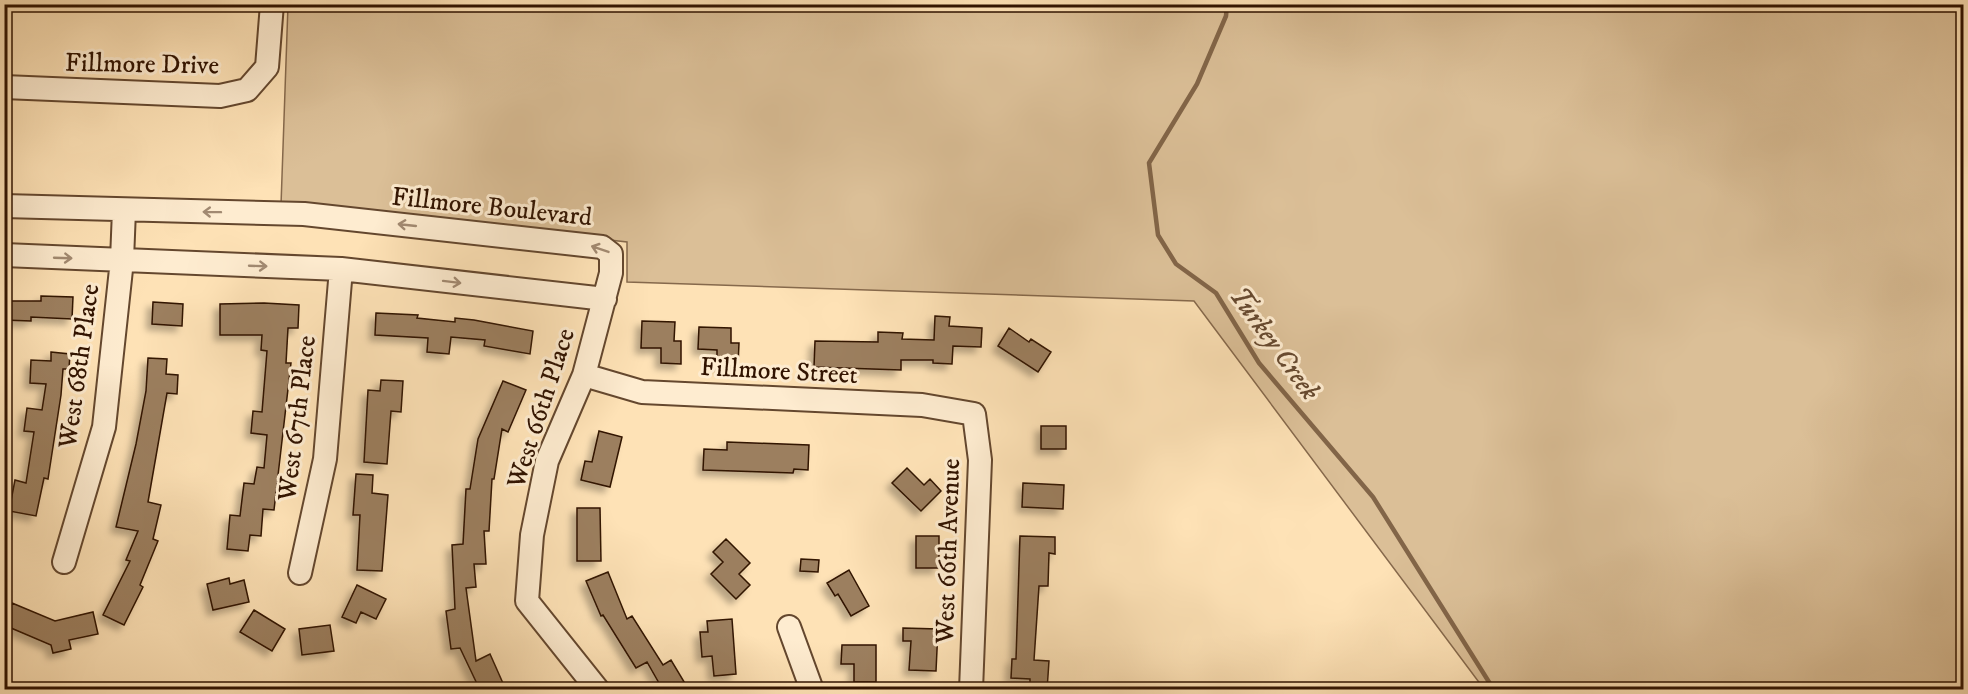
<svg xmlns="http://www.w3.org/2000/svg" width="1968" height="694" font-family="'IM FELL DW Pica',serif">
<style>
.green{fill:#dbbf97;stroke:#86694c;stroke-width:1.5}
.lines{fill:none;stroke-linecap:round;stroke-linejoin:round}
.stream{stroke:#826548;stroke-width:4.5}
.building{fill:#9c7f5f;stroke:#311300;stroke-width:1.5;filter:url(#shadow)}
.minor-casing{stroke:#64472e;stroke-width:26}
.minor{stroke:#feecd0;stroke-width:22}
.oneway{stroke:#a28a72}
.labels{text-anchor:middle;stroke-width:6;stroke-linejoin:round;paint-order:stroke}
.street-label{font-size:26px;fill:#311300;stroke:#feecd0}
.water-label{font-size:27px;font-style:italic;fill:#674a30;stroke:#feecd0}
</style>
<defs>
<filter id="shadow"><feDropShadow dx="-5.5" dy="5.5" stdDeviation="3" flood-color="#0004"/></filter>
</defs>
<rect width="100%" height="100%" fill="#fee2b6"/>
<filter id="stains"><feTurbulence type="fractalNoise" baseFrequency=".00333" numOctaves="4"/><feColorMatrix values="0 0 0 0 .2 0 0 0 0 .09 0 0 0 0 .02 0 0 0 .5 -.17"/></filter>
<radialGradient id="worn" r=".72"><stop offset=".6" stop-color="#630" stop-opacity="0"/><stop offset="1" stop-color="#630" stop-opacity=".3"/></radialGradient>
<!-- green -->
<path class="green" d="M288,5H1963V689H1484L1194,301L627,282V242L324,208L281,205Z"/>
<g class="lines">
<!-- stream -->
<path class="stream" d="M1227,4L1226,16L1197,84L1149,163L1158,235L1176,264L1216,293L1259,363L1373,497L1494,690"/>
</g>
<!-- building -->
<path class="building" d="M41,296L73,297L72,319L31,317V321L4,320V301H41Z
M153,302L183,304L182,326L152,324Z
M264,303L299,305L298,328H288L286,363H291L274,510L263,509L261,536L250,535L248,551L227,549L230,515L240,516L244,483L254,484L257,467L264,468L267,435L251,433L253,411L262,412L267,351L261,350L262,335H220V304Z
M376,313L418,315L417,318L455,322V318L474,320L533,331L530,354L484,346L485,340L451,337L449,354L427,352L428,338L375,335Z
M935,316L950,317L949,326L982,328L981,347L953,346L952,364L933,363V360H901V370L814,367L815,341L878,342V332L903,333L902,339L934,340Z
M642,321L675,322L674,341H681V364L661,363V348H641Z
M699,327L731,328V343H739L738,366L717,365V350L698,349Z
M1009,328L1029,342L1031,339L1051,352L1038,372L998,346Z
M51,352L70,354L69,369H63L61,395L48,479L44,478L36,516L9,511L15,480L26,483L34,432L24,431L27,408L42,410L46,384L30,383L31,360L51,361Z
M148,358L167,359L166,374L178,375L177,394L167,393L148,502L161,505L153,539L158,541L140,585L143,587L124,625L103,615L130,561L126,560L138,531L116,527L136,444L146,391Z
M381,380L403,381L401,412L391,411L387,464L364,462L368,390L380,391Z
M503,381L526,390L508,432L502,429L494,479H492L489,531H484L486,564H474L476,587L466,588L476,661L490,654L506,690H480L460,648L451,649L446,611L455,609L452,545L463,544L466,489H470L478,439Z
M1041,426H1066V449H1041Z
M599,431L622,437L610,487L581,480L585,461L592,462Z
M727,442L809,445L808,470L794,469L793,473L703,470L704,449L727,450Z
M907,468L924,485L930,479L941,491L921,511L892,483Z
M356,474L373,475L372,493L388,495L382,571L357,570L360,515H353Z
M1023,483L1064,485L1063,509L1022,507Z
M577,508H600L601,561H577Z
M916,536H939V568H916Z
M1020,536L1055,537V554L1049,553L1048,586H1039L1034,660L1049,661L1047,690H1030V679L1011,678L1012,659H1016Z
M726,539L750,563L739,574L750,585L736,599L711,574L723,562L713,552Z
M801,559L819,560L818,572L800,571Z
M849,570L869,606L851,616L838,594L835,596L827,583Z
M608,572L627,619L632,616L663,665L671,660L689,690H663L647,662L636,668L603,615L601,616L586,581Z
M229,578L230,584L244,580L249,602L213,610L207,584Z
M357,585L386,599L376,619L361,612L356,623L342,617Z
M12,603L55,621L93,612L98,634L69,640L71,649L53,653L51,645L4,625Z
M254,610L285,629L272,651L240,632Z
M732,619L736,674L714,676L712,656L702,657L700,632H708L707,621Z
M330,625L334,651L302,655L299,629Z
M903,628L938,629L936,671L909,670L911,641H903Z
M842,645H876V682H854V664H841Z"/>
<g class="lines">
<!-- minor casing -->
<g class="minor-casing">
<path id="minor" d="M4,87L220,96L247,90L267,67L272,4
M4,206L304,214L602,247L611,254V273L584,375L547,461L532,535L527,601L598,690
M4,255L341,269L605,299
M584,375L642,392L922,405L974,414L980,460L971,690
M64,562L104,427L122,260L124,210
M300,573L325,459L341,269
M789,627L812,690"/>
</g>
<!-- minor -->
<use href="#minor" class="minor"/>
</g>
<!-- one-way arrows -->
<defs><path id="oneway-shaft" d="M-6 0H5M1.5-3L5.5 0L1.5 3" fill="none" stroke-width="1.6" stroke-linecap="round" stroke-linejoin="round" transform="scale(1.5)"/></defs>
<g class="oneway">
<use href="#oneway-shaft" transform="translate(212 212) rotate(-179)"/>
<use href="#oneway-shaft" transform="translate(407 225) rotate(-174)"/>
<use href="#oneway-shaft" transform="translate(600 249) rotate(-161)"/>
<use href="#oneway-shaft" transform="translate(63 258) rotate(2)"/>
<use href="#oneway-shaft" transform="translate(258 266) rotate(2)"/>
<use href="#oneway-shaft" transform="translate(452 282) rotate(7)"/>
</g>
<g class="labels">
<!-- street labels -->
<g class="street-label">
<text transform="translate(142 63) rotate(1)" y="9">Fillmore Drive</text>
<text transform="translate(492 206) rotate(6)" y="9">Fillmore Boulevard</text>
<text transform="translate(78 366) rotate(-82)" y="9">West 68th Place</text>
<text transform="translate(779 370) rotate(3)" y="9">Fillmore Street</text>
<text transform="translate(540 408) rotate(-72)" y="9">West 66th Place</text>
<text transform="translate(296 418) rotate(-83)" y="9">West 67th Place</text>
<text transform="translate(947 551) rotate(-88)" y="9">West 66th Avenue</text>
</g>
<!-- water labels -->
<g class="water-label">
<text transform="translate(1275 343) rotate(54)" y="9">Turkey Creek</text>
</g>
</g>
<!-- margin -->
<rect width="1968" height="694" fill="none" stroke="#fee2b6" stroke-width="24"/>
<rect x="6" y="6" width="1956" height="682" fill="none" stroke="#311300" stroke-width="3"/>
<rect x="12" y="12" width="1944" height="670" fill="none" stroke="#311300" stroke-width="1.5"/>
<rect width="100%" height="100%" filter="url(#stains)"/>
<rect width="100%" height="100%" fill="url(#worn)"/>
</svg>
